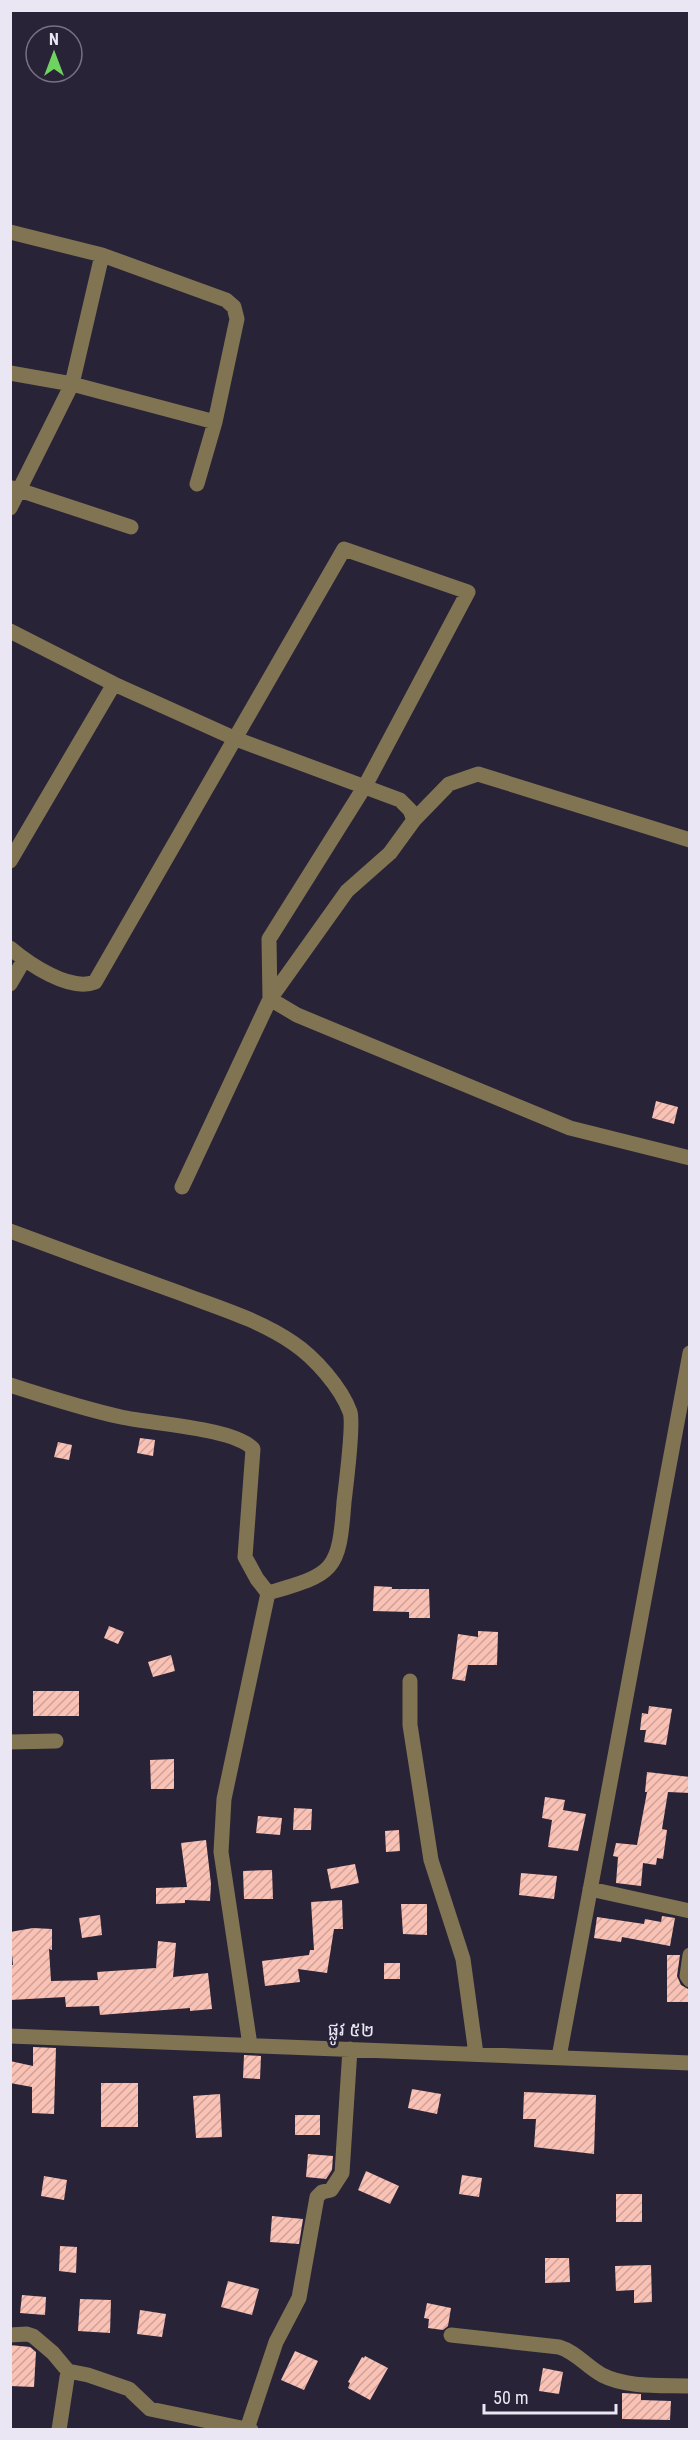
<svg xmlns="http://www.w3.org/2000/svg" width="700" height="2440" font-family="'Roboto Condensed','Noto Sans Khmer',sans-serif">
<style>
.building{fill:url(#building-hatch)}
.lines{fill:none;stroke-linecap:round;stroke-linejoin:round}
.minor{stroke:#807452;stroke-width:15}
.labels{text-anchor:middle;stroke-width:6;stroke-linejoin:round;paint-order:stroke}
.street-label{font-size:18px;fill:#eae6f4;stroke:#292337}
</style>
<defs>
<pattern id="building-hatch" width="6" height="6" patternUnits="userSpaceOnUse" patternTransform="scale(1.5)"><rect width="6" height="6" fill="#fac1b5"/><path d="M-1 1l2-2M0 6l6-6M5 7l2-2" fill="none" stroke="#cda29a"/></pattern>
</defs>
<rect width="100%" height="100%" fill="#292337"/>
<!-- building -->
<path class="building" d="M656,1101L678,1107L674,1124L652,1118Z
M140,1438L155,1440L153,1456L137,1453Z
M58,1442L72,1445L69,1460L54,1457Z
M374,1586L392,1587V1589H429L430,1618H409V1612L373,1611Z
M109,1626L124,1632L118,1644L104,1638Z
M478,1631L498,1632L497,1665H468L465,1681L452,1679L458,1634L478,1637Z
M171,1655L175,1671L153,1677L148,1662Z
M33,1691H79V1716H33Z
M649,1706L672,1709L666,1745L644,1742L646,1730H640L642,1713L648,1714Z
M174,1759V1789H151L150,1760Z
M647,1772L690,1777V1793L668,1792L662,1829L667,1830L663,1859L657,1858L656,1865L643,1863L641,1886L616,1883L618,1857L613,1856L616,1843L637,1845L647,1792H645Z
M545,1797L565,1800L563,1810L586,1814L578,1851L548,1847L552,1820L542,1818Z
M294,1808L312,1809L311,1830H293Z
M258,1816L282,1818L280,1835L256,1833Z
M399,1830L400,1851L386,1852L385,1831Z
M206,1840L211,1884L210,1901L185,1900V1903L156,1904V1888L187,1887L181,1843Z
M355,1864L359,1883L331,1889L327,1869Z
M272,1870L273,1899H244L243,1871Z
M521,1873L557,1876L554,1899L519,1895Z
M342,1900L343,1929H334L327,1973L298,1969L300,1982L265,1986L262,1961L309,1955L310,1950H314L311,1902Z
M401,1904H427V1935L403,1934Z
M100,1915L102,1935L82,1938L79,1918Z
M662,1916L675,1918L670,1946L622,1937L621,1942L594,1938L597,1917L644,1924L645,1919L661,1922Z
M33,1928L52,1929V1950L49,1949L51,1981L98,1980L97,1972L156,1968L158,1941L176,1943L173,1977L208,1973L212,2009L190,2011V2008L100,2015L99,2006L66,2007L65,1997L10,2000V1965H13L10,1932Z
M667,1955H680L677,1976L681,1985L688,1989V2002H667Z
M384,1963H400V1979H384Z
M33,2047L56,2048L54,2114L32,2113V2087L10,2083V2061L33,2066Z
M244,2055L261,2056L260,2079L243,2078Z
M101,2083H138V2127H101Z
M412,2089L441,2094L437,2114L408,2108Z
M524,2092L596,2095L594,2154L534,2147L536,2119H523Z
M220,2094L222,2137L196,2138L193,2096Z
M295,2115H320V2135H295Z
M308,2154L333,2156L332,2170L326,2179L306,2177Z
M366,2171L399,2186L390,2204L358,2190Z
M462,2175L482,2178L479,2197L459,2194Z
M44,2176L67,2180L64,2200L41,2196Z
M616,2194H642V2222H616Z
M272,2216L303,2219L299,2244L270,2242Z
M60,2246L77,2247L76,2273L59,2271Z
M545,2258H569L570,2282L545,2283Z
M651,2265L652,2302L634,2303V2290L616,2291L615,2266Z
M228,2281L259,2289L252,2315L221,2307Z
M22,2295L46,2297L45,2315L20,2313Z
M80,2299L111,2300L110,2333L78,2331Z
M427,2303L451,2308L448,2326L443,2330L428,2328L429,2319L424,2318Z
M140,2310L166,2314L162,2337L137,2334Z
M10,2345L30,2347L36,2352L34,2387L10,2386Z
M295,2351L318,2361L304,2390L281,2380Z
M365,2356L388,2368L370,2400L348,2388L350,2383L348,2382L362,2357L364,2358Z
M543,2368L563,2372L559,2394L539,2391Z
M622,2393L641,2394V2400L671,2401L670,2420L622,2419Z"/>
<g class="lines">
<!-- minor -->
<path class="minor" d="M10,232L102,255L226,300L234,307L237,319L215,422L197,484
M10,373L72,384L215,422
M13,488L131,527
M10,508L72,384L102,255
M10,631L114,684L236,739L400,800L410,810L414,820
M10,861L114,684
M10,948C29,964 70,992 95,982L344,549L468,592L365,786L269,939L270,999L297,1015L570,1128L690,1158
M10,984L24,960
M182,1187L270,999L347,891L390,853L414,820L449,784L478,774L690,840
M10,1231C66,1252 121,1272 177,1292C216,1307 258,1319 293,1343C314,1357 341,1387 350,1412C354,1423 346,1485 344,1502C339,1572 334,1574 268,1593L257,1579L245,1557L253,1449C235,1428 152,1424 121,1417C84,1409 47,1397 10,1385
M410,1681V1725L431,1860L463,1959L476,2054
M10,1742L56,1741
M590,1889L690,1911
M690,1955L687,1976L690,1980
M10,2036L690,2063
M250,2045L221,1852L224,1799L268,1593
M559,2057L690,1353
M10,2335L27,2334L33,2336L53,2353L68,2371L88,2375L129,2389L150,2409L251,2430
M451,2335L559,2347C576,2352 586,2366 602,2375C627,2388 662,2385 690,2386
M247,2429L276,2342L299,2298L317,2197L322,2192L331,2190L342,2173L350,2049
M59,2430L68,2371"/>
</g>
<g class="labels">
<!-- street labels -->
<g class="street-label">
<text transform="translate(351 2030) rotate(2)" y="6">ផ្លូវ ៥២</text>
</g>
</g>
<!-- border -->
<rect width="700" height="2440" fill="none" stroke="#eae6f4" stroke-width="24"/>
<!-- north arrow -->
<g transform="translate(54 54)"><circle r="28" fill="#292337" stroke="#767183" stroke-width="1.5"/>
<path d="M0-4.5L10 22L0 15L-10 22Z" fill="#6fd360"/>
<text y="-9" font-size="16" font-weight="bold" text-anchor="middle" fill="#eae6f4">N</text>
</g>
<!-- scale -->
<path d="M484 2404v9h132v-9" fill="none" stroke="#eae6f4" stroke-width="3"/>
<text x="493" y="2404" font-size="18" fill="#eae6f4" stroke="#292337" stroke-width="4.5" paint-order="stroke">50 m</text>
</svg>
